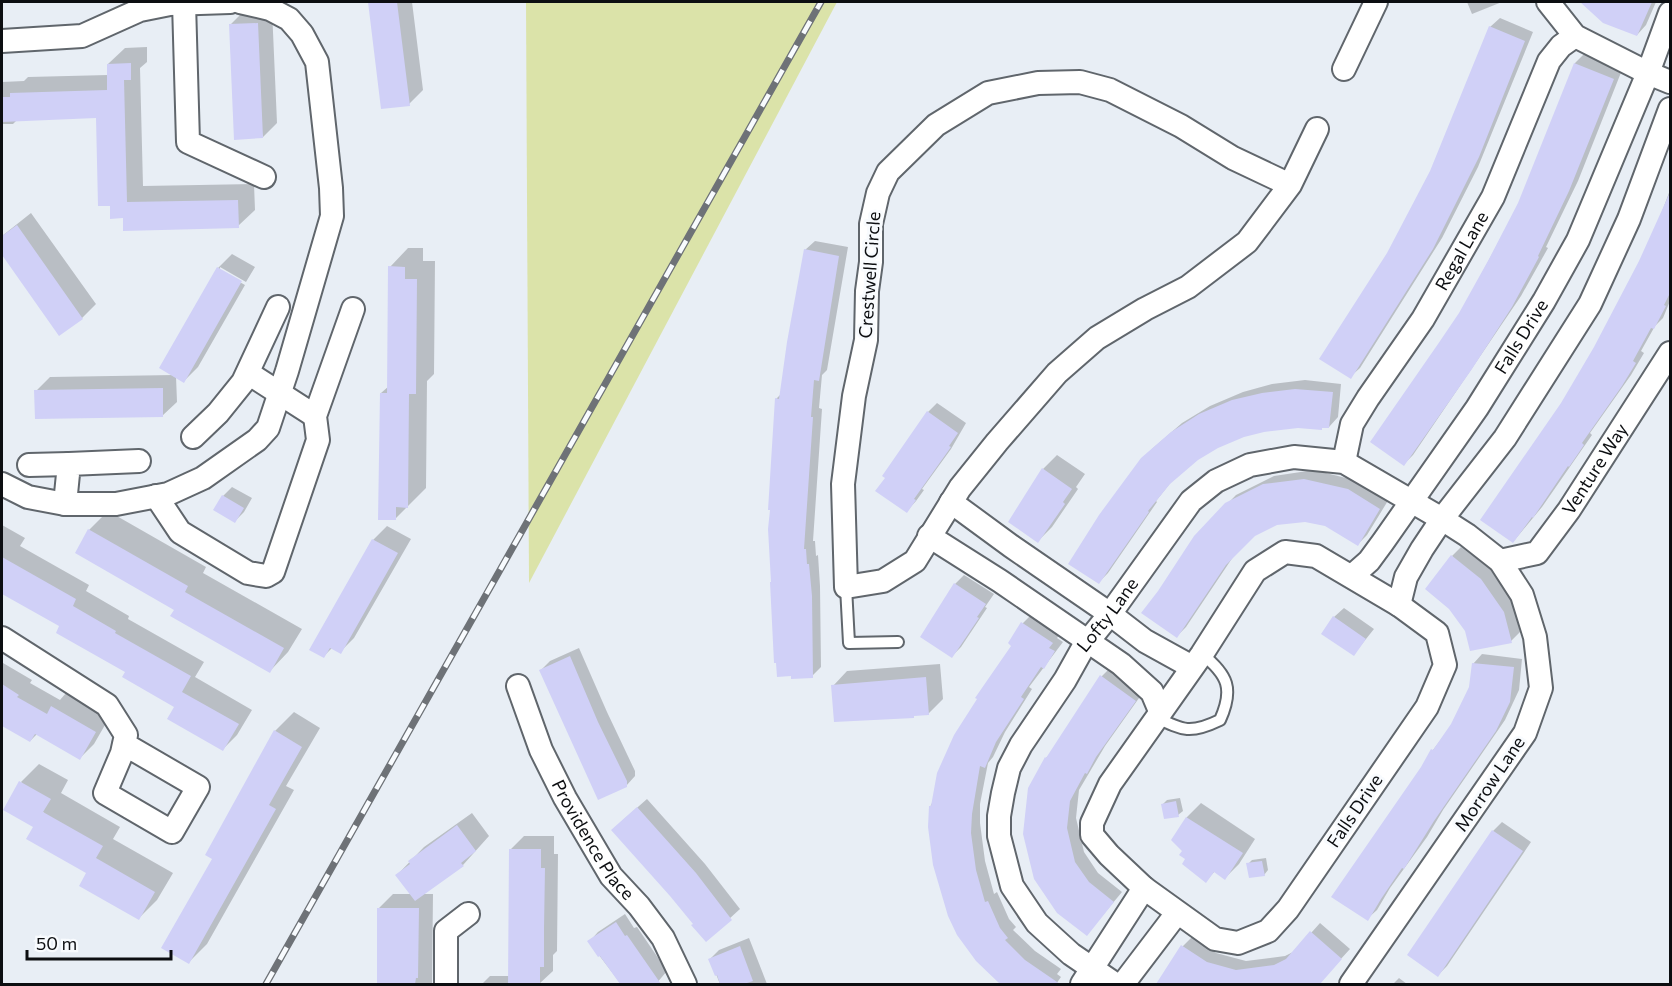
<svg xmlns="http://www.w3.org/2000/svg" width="1672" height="986" font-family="Commissioner,sans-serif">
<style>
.green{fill:#dbe3a9}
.shadow{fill:#0003}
.building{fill:#d0d0f7}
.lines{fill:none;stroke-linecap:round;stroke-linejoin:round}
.service-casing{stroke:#60666c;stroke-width:14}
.minor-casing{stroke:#60666c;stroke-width:26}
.service{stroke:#fff;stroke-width:10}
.minor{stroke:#fff;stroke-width:22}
.rail-casing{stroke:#6e7277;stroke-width:7}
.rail{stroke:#f8fbfe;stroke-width:4.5;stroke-dasharray:14;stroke-linecap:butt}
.labels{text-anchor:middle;stroke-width:6;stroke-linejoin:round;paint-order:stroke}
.street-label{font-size:18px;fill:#0c0e11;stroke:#f8fbfe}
</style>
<rect width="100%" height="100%" fill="#e8eef5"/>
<!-- green -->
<path class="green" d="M526,2H837L529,583Z"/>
<!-- shadow -->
<path class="shadow" d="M370,2H412L423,90L409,104L382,107Z
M1467,2H1502L1472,14Z
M1582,2H1656L1646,25L1637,35L1603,21Z
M272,9L277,123L263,137L231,24L245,10Z
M1500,18L1533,32L1478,167L1442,238L1360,368L1350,377L1389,254L1432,172L1490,27Z
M147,47V62L140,68L143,186L254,184L255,210L238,226L124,217L111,204L97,117L17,120L13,124H2V82L24,81L28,77L108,75V64L125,48Z
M1584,54L1622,70L1578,181L1546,247L1548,248L1521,296L1413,455L1404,464L1460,314L1519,204L1575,63Z
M1670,190V301L1663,318L1655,326L1641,351L1644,353L1631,375L1590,433L1592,435L1542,507L1513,542L1562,404L1610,323L1653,236Z
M31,213L96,304L82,318L59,334L2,252V236Z
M815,241L848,247L827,370L822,375L819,408L822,409L813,541H815L816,556L818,555L820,586L821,667L812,676L776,399L781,394L805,250Z
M408,248H423V261H435L434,374L427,381L426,488L395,519L381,393L389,386L390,267Z
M232,254L255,267L246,282L220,267V271L245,285L198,367L184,381L176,376L177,402L162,416L36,391L50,377L174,375L218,268Z
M1305,380L1341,384L1338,417L1329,427H1298L1264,430L1243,435L1217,446L1197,459L1175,477L1156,501L1157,502L1108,573L1099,582L1152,449L1182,423L1210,406L1243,392L1272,384Z
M937,403L966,423L951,449L922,489L924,490L916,501L907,511L928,412Z
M1057,455L1085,474L1076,487L1078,489L1052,527L1038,541L1043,469Z
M1314,470L1358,481L1389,499L1367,535L1358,544L1326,525L1305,520L1277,524L1254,535L1235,554L1186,627L1177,636L1159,592L1195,537L1236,495L1274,476Z
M232,487L252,498L244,512L235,521L223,496Z
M108,511L206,567L203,573L302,629L288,652L270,671L176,609L77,552L89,530Z
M2,525L25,538L20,546L89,585L86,591L129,616L128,619L204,662L195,677L252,710L237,735L223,749L176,707L61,625L21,592L2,581Z
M387,526L411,539L354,638L340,652L332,648L324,656L373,540Z
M1461,547L1490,569L1513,603L1520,632L1511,641L1452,556Z
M964,575L994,594L985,607L987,608L961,647L952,656L955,584Z
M1344,608L1374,629L1354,654L1334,617Z
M1032,614L1061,633L1057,638L1063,642L1029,687L1032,689L1005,732L993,757L988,763L980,804V823L985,861L994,894L997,892L1009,919L1016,927L1013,930L1035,951L1061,969L1057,974L1061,977L1056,984H1002L977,960L930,807L1014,645L1010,643L1023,623Z
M579,648L607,712L635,771V776L626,786L541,670L550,661Z
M1482,654L1522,659L1519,690L1505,720L1443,810L1427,837L1390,888L1377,910L1367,919L1433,750L1452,725L1471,688L1473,664Z
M3,663L32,680L30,683L60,700L66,693L109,718L94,744L80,758L37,734L30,741L2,724L4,721L2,720V665Z
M940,664L943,699L928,714L833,686L847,671Z
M1111,667L1144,691L1105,746L1079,790L1076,818L1084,852L1098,873L1122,892L1087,934L1029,788L1046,758L1052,752L1102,676Z
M294,712L320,728L286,786L294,790L207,944L188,963L214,858L275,731Z
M39,764L68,780L61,793L120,827L113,839L173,873L157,900L139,918L88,873L21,782Z
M1180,798L1183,811L1178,815L1163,804L1167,800Z
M647,799L705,864L740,909L706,940L622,821Z
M1201,803L1255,839L1239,864L1225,878L1215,871L1206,881L1184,851L1173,840L1187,817Z
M472,813L489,836L463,865L422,894H433L432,984H378L379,908L393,894H411L397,875L424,847Z
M1502,822L1531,842L1447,966L1438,975L1493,831Z
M524,836H554V854H558L557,951L553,955V971L539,984H482L490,976H509L510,850Z
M1266,858L1268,870L1264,875L1248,864L1252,860Z
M625,914L634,928L637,927L667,971L656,984H621L589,942L598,932Z
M1320,923L1350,949L1318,984H1164L1160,982L1183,946L1192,937L1216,953L1246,961L1285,956L1295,951Z
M749,938L767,984H720L710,959L719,950Z
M1399,978L1407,984H1390L1394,983Z"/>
<!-- building -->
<path class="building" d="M368,2H397L410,106L381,109Z
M1580,2H1652L1637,36L1603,23Z
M258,23L263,138L234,140L229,24Z
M1489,26L1525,41L1479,157L1433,249L1351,379L1319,359L1387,253L1430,171Z
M131,63V80H124L127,202L238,200L239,228L123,231V218L110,219V206H98L96,118L2,122V97H10V93L107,90V64Z
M1574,63L1614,79L1569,191L1538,256L1539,257L1512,307L1472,369L1404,466L1370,442L1438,344L1459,313L1489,259L1518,203Z
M1671,190V291L1664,305L1666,306L1654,329L1651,328L1633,361L1636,363L1622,386L1582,443L1584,445L1569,467L1568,466L1533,518L1532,517L1513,543L1480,520L1561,403L1594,347L1639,261Z
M17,225L83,319L59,336L2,255V236Z
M804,249L839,256L819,381L814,380L811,417H813L804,549H806L807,564H809L812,596L813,678L791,679V676L777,677L776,663H774L770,582H771L768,529L770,510H768L775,398L779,399L787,342Z
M388,266L405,267V279H417L416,394H409L408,508L396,507V520H378L380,393H387Z
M217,267L242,281L184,383L159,368Z
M163,388V417L35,419L34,390Z
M1295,389L1333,392L1329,428H1322V430L1298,428L1264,432L1244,437L1218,448L1198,460L1170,484L1148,511L1149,512L1099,584L1068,564L1099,515L1141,458L1171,432L1199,414L1232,400L1262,393Z
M927,411L958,433L949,446L951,447L914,499L916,500L907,513L875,491L885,478L882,476Z
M1042,468L1072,489L1063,502L1065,504L1038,543L1008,522Z
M1304,479L1348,489L1380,509L1358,546L1325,526L1305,522L1277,525L1255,536L1226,565L1177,638L1141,613L1158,591L1194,536L1225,503L1263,484Z
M222,495L244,508L235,523L213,510Z
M88,529L188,586L185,592L284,648L270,673L170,616L174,610L75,553Z
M372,539L398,553L341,654L330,648L324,658L309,650Z
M1451,555L1481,579L1504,612L1512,643L1470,651L1465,631L1449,609L1425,589Z
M2,557L76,599L73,606L116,631L115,633L191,676L182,692L239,724L223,751L167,719L174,707L122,677L125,672L56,633L59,626L2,594Z
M954,583L986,604L977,617L979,618L952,658L920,637Z
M1333,616L1366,639L1354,656L1321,634Z
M1021,622L1053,643L1049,648L1055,651L1044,669L1041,667L1021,697L1024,699L996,742L985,768L980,766L972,814L971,833L976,870L985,902L988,901L1000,928L1008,938L1005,940L1025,960L1060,984H1000L976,961L957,935L948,916L933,865L928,827L929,806H931L937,773L954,735L977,699L975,698L1011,646L1008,643Z
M570,656L598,722L627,781V787L598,800L539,670Z
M1472,663L1514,667L1510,702L1496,731L1434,821L1404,869L1402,868L1381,899L1368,921L1331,897L1421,767L1431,749L1433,750L1451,724L1469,687Z
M1100,675L1136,701L1096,757L1087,774L1085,773L1070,801L1067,828L1075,862L1089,882L1114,902L1087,936L1057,913L1034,879L1023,834L1028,788L1045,757L1046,758Z
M926,677L929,715L914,716V718L834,722L831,685Z
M2,684L19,695L17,697L47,714L51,706L96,732L80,760L35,734L30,742L2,726Z
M274,730L302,747L269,805L276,809L189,964L161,948L212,859L205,855Z
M19,781L51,799L43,812L103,846L96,858L155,892L139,920L79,886L86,873L26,839L33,827L3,810Z
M1176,801L1179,817L1164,819L1161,804Z
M637,807L696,873L732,920L706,942L691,925L693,924L670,896L611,830Z
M1186,817L1243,853L1225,880L1214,872L1206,883L1182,864L1185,859L1179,855L1182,851L1171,840Z
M457,825L476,851L461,863L464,866L415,901L395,875L410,864L408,861Z
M1492,830L1523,851L1438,977L1407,955Z
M509,849H541V868H545L544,928V967H540V984H508Z
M1262,861L1265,876L1249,878L1246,863Z
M377,908H419L418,978H416L415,984H377Z
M616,922L625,936L627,935L661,984H620L600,956L598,957L587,941Z
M1310,931L1342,959L1320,984H1156L1181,945L1207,962L1236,970L1274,965L1286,959Z
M740,946L753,981L744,984H720L717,975L715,976L708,959Z"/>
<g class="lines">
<!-- service casing -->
<g class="service-casing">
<path id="service" d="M846,587L849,643L898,642
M1156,717C1183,731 1191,734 1220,720C1234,689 1228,675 1202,654"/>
</g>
<!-- minor casing -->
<g class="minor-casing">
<g id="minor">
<path d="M1548,2L1575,36L1648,73L1670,82"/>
<path d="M184,3L188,142L264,177"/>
<path d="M2,41L82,36L140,10L170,4L230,2"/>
<path d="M1344,69L1376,2"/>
<path d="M1290,185L1233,158L1181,126L1110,90L1080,82L1038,83L988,93L936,125L888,172L878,193L871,224V262L867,291L866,340L854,396L843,484L846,587L883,581L915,561L960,488L997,442L1057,373L1097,338L1145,309L1188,287L1247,242L1290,185L1317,129"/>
<path d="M248,373L315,416"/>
<path d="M193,437L218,413L243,382L278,307"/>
<path id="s1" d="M1344,462L1352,424L1368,398L1423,319L1493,197L1549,61L1561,46L1575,36"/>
<path d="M29,465L69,464"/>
<path d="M2,484L28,497L65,504H116L168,494L203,478L257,440L268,428L287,371L332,216L331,188L317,62L302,34L289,19L270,9L240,2"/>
<path d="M156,496L180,532L248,573L266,576L273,572L318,440L315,416L353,309"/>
<path d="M951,502L1011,546L1110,614L1145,641L1192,667"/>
<path d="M65,504L69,464L139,461"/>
<path d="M929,536L1000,581L1121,664L1152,692L1160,711"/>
<path d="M1285,552L1316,556L1399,605L1437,633L1445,665L1427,707L1288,909L1268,931L1238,943L1215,939L1144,888L1109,855L1092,835V823L1110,784L1202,654L1255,571Z"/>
<path id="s2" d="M1500,561L1537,553L1569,510L1670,353"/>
<path id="s3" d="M1352,576L1369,561L1383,542L1477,408L1544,301L1578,240L1648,73L1670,13"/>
<path d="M1399,605L1406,577L1422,549L1442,519L1505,438L1590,304L1629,219L1670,109"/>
<path d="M2,638L107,705L126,735L122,753L105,793L172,832L198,787L124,744"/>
<path id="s4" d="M518,686L541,750L565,798L611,876L639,906L663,938L685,984"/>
<path d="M446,984V931L468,914"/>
<path d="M1082,984L1144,888"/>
<path id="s5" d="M1115,984L1071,954L1037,923L1012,886L999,836V816L1003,793L1009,768L1021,745L1065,680L1084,646L1110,614L1191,501L1216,481L1250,465L1294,457L1344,462L1442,519L1467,535L1500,561L1522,595L1535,637L1541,688L1525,733L1351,984"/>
<path d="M1123,984L1177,913"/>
</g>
</g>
<!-- service -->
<use href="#service" class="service"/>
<!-- minor -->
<use href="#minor" class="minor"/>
<!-- rail casing -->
<g class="rail-casing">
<path id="rail" d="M266,984L821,2"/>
</g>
<!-- rail -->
<use href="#rail" class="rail"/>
</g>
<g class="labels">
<!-- street labels -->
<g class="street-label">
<text dy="6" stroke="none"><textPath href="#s1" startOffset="244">Regal Lane</textPath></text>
<text transform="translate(870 275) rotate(-86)" y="6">Crestwell Circle</text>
<text dy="6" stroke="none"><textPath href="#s3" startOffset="294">Falls Drive</textPath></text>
<text dy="6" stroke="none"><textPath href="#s2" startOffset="140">Venture Way</textPath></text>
<text dy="6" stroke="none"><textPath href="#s5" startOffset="447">Lofty Lane</textPath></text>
<text transform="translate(1490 784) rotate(-56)" y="6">Morrow Lane</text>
<text transform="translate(1355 811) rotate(-56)" y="6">Falls Drive</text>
<text dy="6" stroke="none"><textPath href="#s4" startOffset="172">Providence Place</textPath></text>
</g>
</g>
<!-- border -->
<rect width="1672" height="986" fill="none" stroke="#0c0e11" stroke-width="6"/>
<!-- scale -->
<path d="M27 950v9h144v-9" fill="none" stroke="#0c0e11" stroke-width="3"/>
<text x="36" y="950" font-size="18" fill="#0c0e11" stroke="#f8fbfe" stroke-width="4.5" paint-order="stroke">50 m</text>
</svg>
